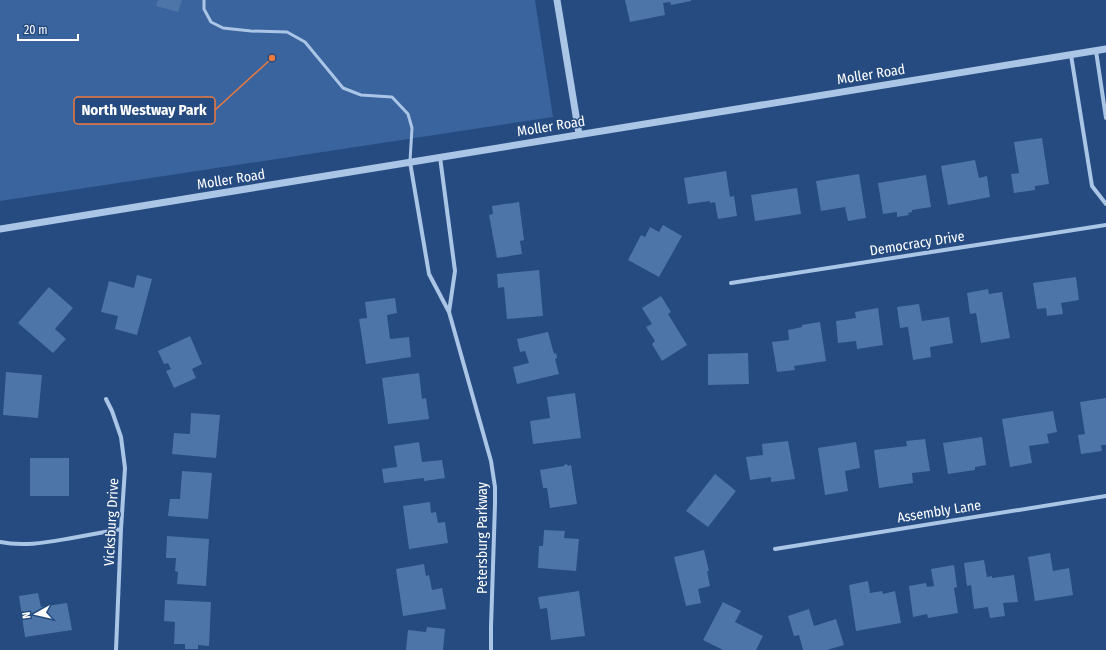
<svg xmlns="http://www.w3.org/2000/svg" width="1106" height="650" font-family="'Fira Sans Condensed',sans-serif">
<style>
.green{fill:#39649d}
.building{fill:#4d75a8}
.lines{fill:none;stroke-linecap:round;stroke-linejoin:round}
.service{stroke:#abc5e6;stroke-width:3}
.minor{stroke:#abc5e6;stroke-width:4}
.tertiary{stroke:#abc5e6;stroke-width:7}
.labels{text-anchor:middle;stroke-width:3;stroke-linejoin:round;paint-order:stroke}
.street-label{font-size:14px;fill:#fff;stroke:#254b80}
.leader{fill:none;stroke:#ed7a3d;stroke-width:1.5}
.callout-dot{fill:#ed7a3d;stroke:#254b80;stroke-width:1.5}
.callout{fill:#254b80;stroke:#ed7a3d;stroke-width:1.5}
.callout-label{font-size:15px;text-anchor:middle;font-weight:bold;fill:#fff}
</style>
<rect width="100%" height="100%" fill="#254b80"/>
<!-- green -->
<path class="green" d="M0,0H535L553,117L0,201Z"/>
<!-- building -->
<path class="building" d="M158,0H182L178,12L156,6Z
M625,0H691V1L671,5L670,2L663,3L665,15L630,22Z
M1042,138L1049,184L1035,186V190L1014,193L1011,174L1019,173L1014,142Z
M975,160L979,178L987,176L990,197L948,205L941,166Z
M726,171L730,197L734,196L737,216L718,219L715,202L710,203V201L688,204L684,178Z
M859,174L866,218L848,221L845,207L821,211L816,181Z
M926,175L931,207L912,210V212L908,213L909,215L897,217V212L883,214L878,183Z
M797,188L801,214L755,221L751,195Z
M519,202L524,240L520,241L522,254L497,258L489,215L493,214L492,206Z
M663,225L682,236L659,277L628,260L641,235L645,237L650,227L659,232Z
M539,270L543,316L507,319L504,287L498,288L497,274Z
M137,275L152,279L137,335L115,329L118,316L101,312L109,281L134,288Z
M1076,277L1079,300L1061,303L1063,314L1047,316L1046,308L1037,309L1033,283Z
M49,287L73,308L55,329L66,339L53,353L18,323Z
M988,289L989,294L1002,292L1010,338L981,343L976,313L970,314L967,293Z
M661,296L671,312L668,314L687,345L662,361L652,344L655,341L646,327L652,324L642,308Z
M395,298L397,313L387,315L390,339L409,337L411,357L366,364L359,319L367,318L365,302Z
M919,304L922,321L949,317L953,343L930,347L931,357L913,360L908,327L900,328L897,307Z
M878,308L883,345L857,349L856,341L838,343L836,321L856,318L855,312Z
M820,322L826,361L794,366L795,370L777,372L772,342L789,340L788,330L802,327V325Z
M548,332L554,354L556,353L557,358L555,359L559,374L517,384L513,367L529,363L525,351L520,352L517,339Z
M190,336L202,364L192,369L196,378L174,388L166,371L171,369L168,363L164,364L158,351Z
M748,353L749,384L708,385V354Z
M6,372L42,375L38,418L3,415Z
M419,373L422,399L426,398L429,419L388,424L382,378Z
M575,393L581,438L533,444L530,421L550,418L547,397Z
M1106,398V445H1101L1102,451L1081,454L1078,435L1085,434L1080,402Z
M1053,411L1057,432L1047,434L1049,443L1029,446L1032,463L1010,467L1002,419Z
M191,413L220,415L216,458L172,454L174,433L190,434Z
M982,437L986,465L975,467V470L948,474L943,443Z
M925,439L930,471L912,473L913,483L879,488L874,450L907,446L906,441Z
M788,441L795,479L771,482V477L750,480L746,457L763,455L762,444Z
M419,442L422,462L442,460L445,478L424,481V478L384,483L382,469L397,467L394,446Z
M856,442L860,468L845,471L848,491L825,495L818,448Z
M30,458H69V496H30Z
M567,464L568,466L571,465L577,504L550,508L547,488H543L540,470L564,466V465Z
M182,471L212,473L208,519L168,516L170,499H180Z
M715,474L736,491L708,527L686,511Z
M430,502L431,513L436,512L438,523L445,522L448,543L409,549L403,506Z
M544,530L565,531L564,538L579,539L576,571L538,568L539,546H543Z
M167,536L209,539L206,586L177,584L178,572L175,571L176,558H166Z
M704,550L709,571H707L710,586L698,589L701,603L686,606L674,557Z
M1050,553L1053,571L1069,568L1073,595L1035,601L1028,557Z
M984,560L987,577L992,576V578L1014,575L1018,602L1003,603L1005,616L990,618L988,607L974,609L971,585L967,586L964,563Z
M424,564L426,576L429,575L432,590L442,588L446,609L403,616L396,569Z
M954,565L957,587L954,588L958,613L928,618L927,614L913,617L909,586L926,583L927,587L934,586L931,569Z
M868,581L870,593L882,591L883,594L895,591L901,623L856,631L849,585Z
M579,591L585,636L551,640L547,608L540,609L538,597Z
M38,593L41,607L67,603L72,630L25,637L19,596Z
M165,600L211,602L209,646L198,645V649H185V644H174L175,622L164,621Z
M723,602L741,611L735,622L763,636L756,650H723L703,640Z
M809,609L814,626L836,619L844,645L827,650H803L799,635L794,636L788,616Z
M427,627L445,629L443,650H406L408,630L426,632Z"/>
<g class="lines">
<!-- service -->
<path class="service" d="M204,0V9L211,22L223,28L251,31L287,32L305,42L343,88L361,95L392,97L408,114L412,128L410,161"/>
<!-- minor -->
<path class="minor" d="M1096,51L1106,118
M1071,55L1092,186L1106,204
M440,157L455,271L449,312
M410,162L429,274L449,312L491,461L495,487V504L491,627V650
M731,283L1106,225
M106,399L112,411L121,437L125,468L121,529L116,650
M0,542C24,547 48,542 72,538C88,535 105,532 121,529
M775,549L1106,496"/>
<!-- tertiary -->
<path class="tertiary" d="M557,0L579,134
M0,229L1106,49"/>
</g>
<g class="labels">
<!-- street labels -->
<g class="street-label">
<text transform="translate(871 74) rotate(-9)" y="5">Moller Road</text>
<text transform="translate(551 126) rotate(-9)" y="5">Moller Road</text>
<text transform="translate(231 179) rotate(-9)" y="5">Moller Road</text>
<text transform="translate(917 243) rotate(-9)" y="5">Democracy Drive</text>
<text transform="translate(939 511) rotate(-9)" y="5">Assembly Lane</text>
<text transform="translate(111 522) rotate(-87)" y="5">Vicksburg Drive</text>
<text transform="translate(482 538) rotate(-90)" y="5">Petersburg Parkway</text>
</g>
</g>
<!-- callouts -->
<path class="leader" d="M272 58L215 110"/>
<circle class="callout-dot" cx="272" cy="58" r="4"/>
<rect class="callout" x="74" y="97" width="141" height="27" rx="4"/>
<g class="callout-label">
<text x="144" y="115">North Westway Park</text>
</g>
<!-- north arrow -->
<g transform="translate(36 614) rotate(262)" stroke="#254b80" stroke-width="3" paint-order="stroke">
<path d="M0-3L7 15L0 10L-7 15Z" fill="#ffffff"/>
<text y="-6" font-size="11" font-weight="bold" text-anchor="middle" fill="#ffffff">N</text>
</g>
<!-- scale -->
<path d="M18 34v6h60v-6" fill="none" stroke="#ffffff" stroke-width="2"/>
<text x="24" y="34" font-size="12" fill="#ffffff" stroke="#254b80" stroke-width="3" paint-order="stroke">20 m</text>
</svg>
